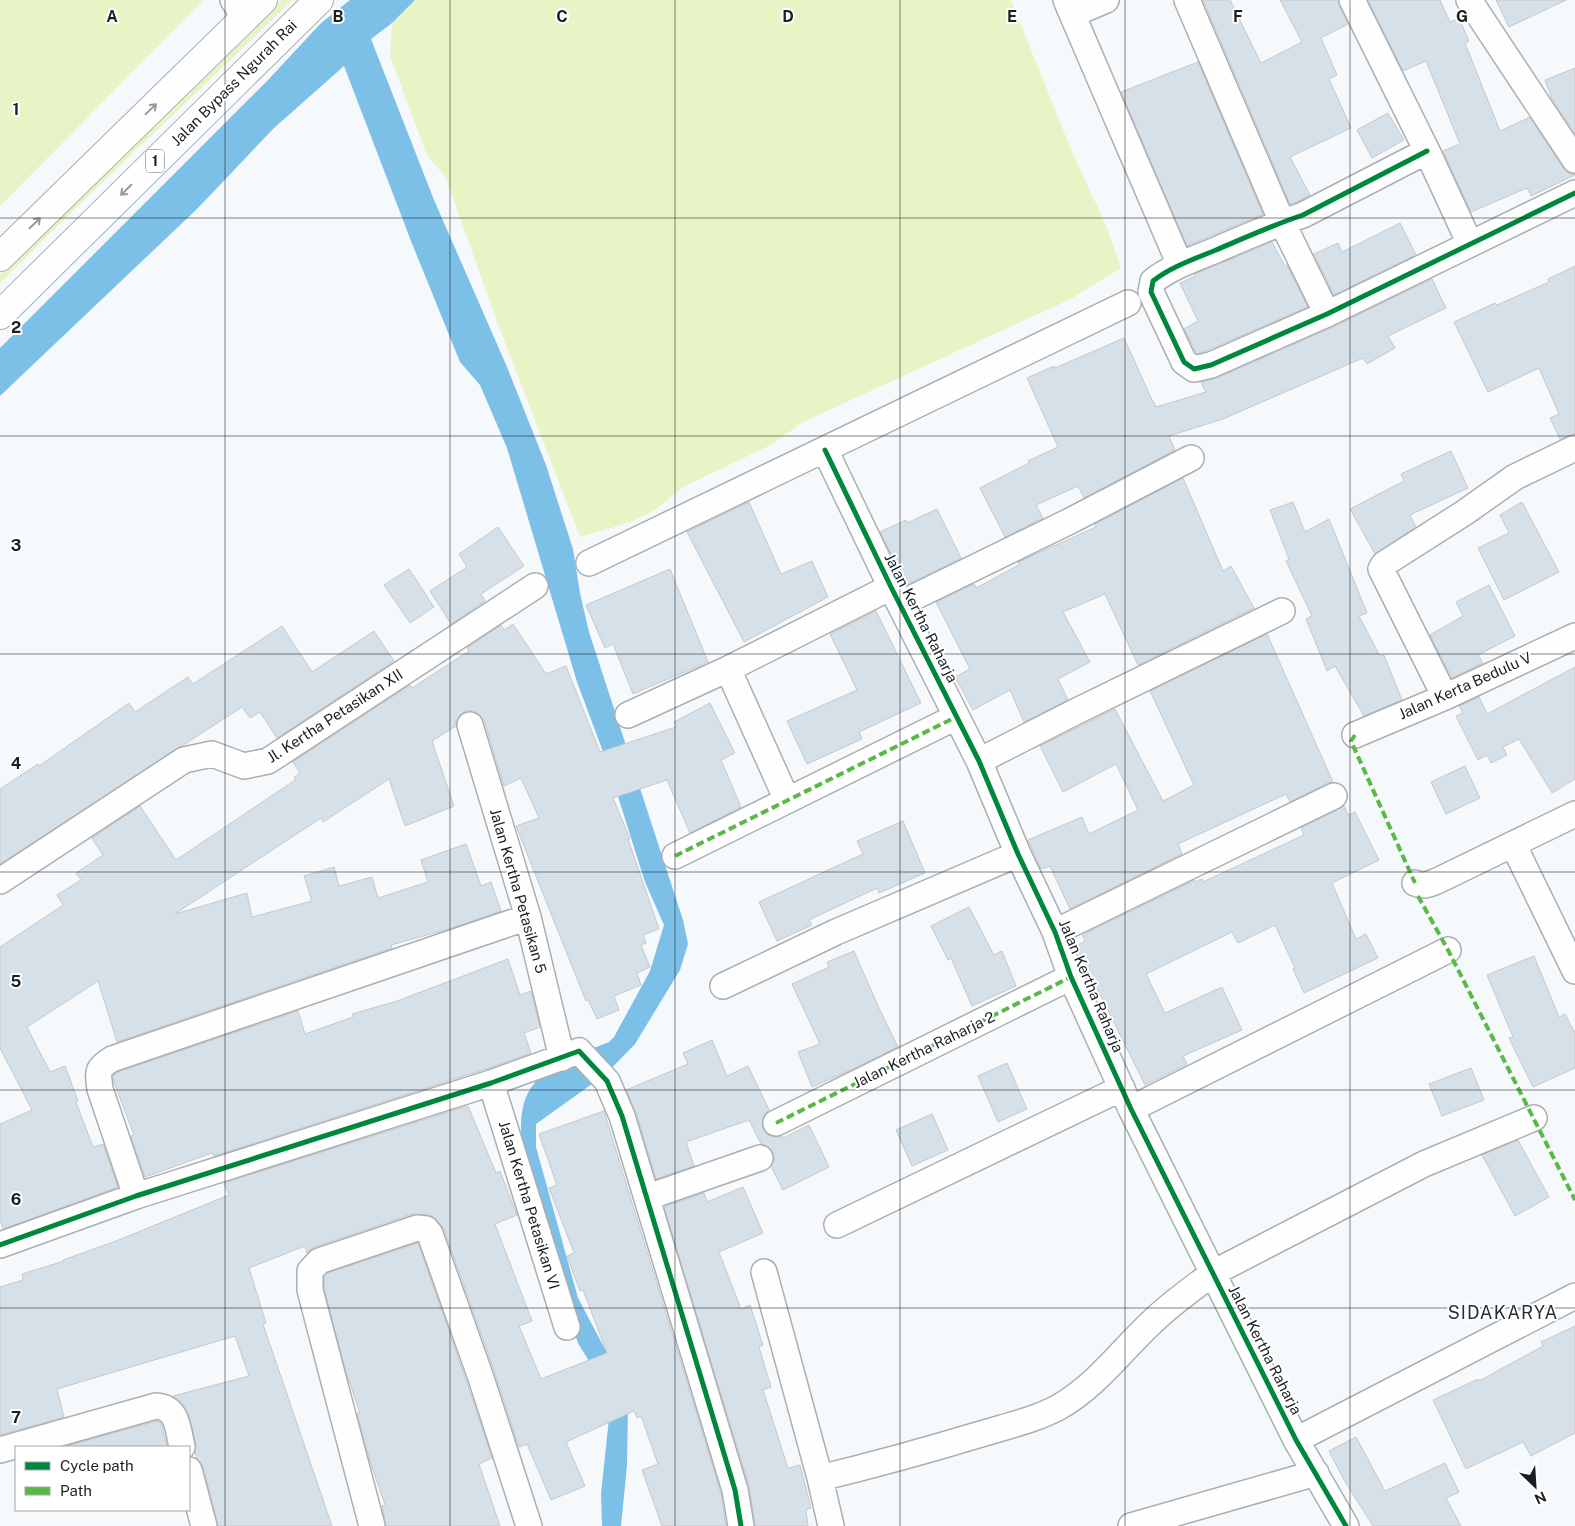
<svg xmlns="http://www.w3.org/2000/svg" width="1575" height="1526" font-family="'Public Sans',sans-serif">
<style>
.green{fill:#e7f5c6}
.water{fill:#7cbfe7}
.building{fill:#d5e0e8;stroke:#c6c9cb}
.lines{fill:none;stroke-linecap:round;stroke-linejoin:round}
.street-casing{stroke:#acafb2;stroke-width:28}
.highway-casing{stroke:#acafb2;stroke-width:30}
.street{stroke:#fefeff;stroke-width:25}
.highway{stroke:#fefeff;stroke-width:28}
.quiet{stroke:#58b947;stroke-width:4;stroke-dasharray:8 4;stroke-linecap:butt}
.cycleway-casing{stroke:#fff;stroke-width:8}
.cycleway{stroke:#00873e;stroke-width:5}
.oneway{stroke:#989a9c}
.grid{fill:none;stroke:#1b1f22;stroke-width:1;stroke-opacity:0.55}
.labels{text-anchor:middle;stroke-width:4;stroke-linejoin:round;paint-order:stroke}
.shield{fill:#fff;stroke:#5f6264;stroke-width:1}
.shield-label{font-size:14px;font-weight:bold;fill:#1b1f22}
.street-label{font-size:15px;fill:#1b1f22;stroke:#fff}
.quarter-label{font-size:18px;letter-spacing:1px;fill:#272f36;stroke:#fff}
.grid-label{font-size:16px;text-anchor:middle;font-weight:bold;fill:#1b1f22;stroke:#fff;stroke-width:4;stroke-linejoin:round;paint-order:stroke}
</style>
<rect width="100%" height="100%" fill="#f6f9fc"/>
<!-- green -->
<path class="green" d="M0,0H204L0,206Z
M281,0H293L79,205L0,283V274Z
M415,0H1011L1072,152L1106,225L1121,268L1071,299L803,422L771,445L685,486L652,512L628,523L580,537L496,319L445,176L427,156L390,56L392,23Z"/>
<!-- water -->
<path class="water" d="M350,0H415L392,23L371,39L434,200L507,367L546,465L573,549L580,593L589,632L683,920L688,944L680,970L635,1044L600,1080L592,1084L536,1124V1147L578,1298L624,1385L628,1406L627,1465L621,1526H602L601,1494L610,1409L602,1382L579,1345L565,1310L521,1149C521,1135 520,1120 523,1107C532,1067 576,1055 609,1042L614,1037L650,971L664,925L645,882L608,765L577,682L507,448L480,385L460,362L411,241L344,66L274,128L197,209L0,396V348L268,80L321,23Z"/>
<!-- building -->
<path class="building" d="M1203,0H1230L1261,63L1302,42L1280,0H1338L1348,24L1321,38L1337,75L1329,79L1351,128L1290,157L1310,195L1297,202L1290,204Z
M1368,0H1440L1450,22L1459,18L1469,41L1465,43L1500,131L1530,117L1563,168L1568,173L1575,175L1531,196L1527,188L1471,212L1443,151L1460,144L1426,61L1403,71Z
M1496,0H1566L1509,27Z
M1198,62L1263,214L1187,246L1121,92Z
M1575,68V134L1552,99L1545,80Z
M1388,113L1404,140L1372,158L1357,130Z
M1400,223L1416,255L1334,295L1314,254L1338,243L1342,252Z
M1272,242L1285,266L1287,265L1308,307L1206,351L1197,354L1184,329L1198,321L1180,283L1195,276V274Z
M1575,266V434L1560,439L1550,418L1559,414L1539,368L1488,392L1454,322L1495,303L1497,305L1549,282L1548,279Z
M1432,279L1446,308L1388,336L1395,348L1367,364L1363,358L1223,419L1169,436L1175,450L1084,498L1078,486L1036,505L1043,518L1005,537L980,488L1029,463L1028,461L1058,447L1027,378L1054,366L1055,368L1124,338L1153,402H1154L1156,407L1206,392L1201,382L1217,378L1333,327Z
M1451,451L1468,488L1410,515L1416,527L1375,554L1350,509L1404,481L1401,474Z
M1183,478L1223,571L1231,566L1254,608L1138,665L1105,594L1063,612L1090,662L1058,679L1068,700L1024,722L1010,690L973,710L955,677L970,669L936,602L974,584L976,588L1019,565L1018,562L1096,527L1095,524Z
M749,502L781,574L812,561L828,597L744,642L687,532Z
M1293,502L1305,532L1329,519L1367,613L1359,616L1380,656L1384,655L1402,700L1364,716L1335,666L1327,671L1306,619L1312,616L1286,561L1289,559L1270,510Z
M1522,502L1559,572L1504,600L1478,548L1509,533L1500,515Z
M937,509L961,558L907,585L880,532L906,520L907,523Z
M498,527L524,566L481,594L485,601L451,624L430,591L467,567L459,554Z
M409,569L434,607L410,623L384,585Z
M670,569L708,662L633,694L613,644L605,648L586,605Z
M1489,585L1515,636L1478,655L1483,663L1452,678L1430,635L1463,616L1456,602Z
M876,611L921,703L859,732L862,739L807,764L787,721L857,690L830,634Z
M513,624L546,674L566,666L600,752L676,727L674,722L710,703L735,753L721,760L741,807L690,833L667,780L613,798L630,839H628L659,929L643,935L646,943L641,945L650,967L637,973L641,985L614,996L619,1010L597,1019L588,1000L586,1001L516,826L539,818L521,778L504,786L484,720L480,715L474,711H465L459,716L456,721V726L432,741L454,806L405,826L389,779L323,822L321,818L175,914L247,893L252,917L312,901L304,876L334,867L339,886L372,877L378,898L428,882L421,860L466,844L481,886L491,882L501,911L452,928L391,945L392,948L117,1042L98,981L27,1027L50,1072L65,1066L78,1101L76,1102L93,1147L103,1144L118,1187L3,1229L0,1219V1124L32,1110L0,1048V947L63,905L57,895L81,880L76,873L103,855L92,838L140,806L176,860L295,780L294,777L300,773L293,762L410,685L412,688L435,673L469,651L467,648L501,625L504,630Z
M282,626L312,672L374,631L394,661L277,738L260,712L250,718L242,707L0,864V789L38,764L39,766L129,703L135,712L188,677L193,684Z
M1267,634L1333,782L1328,783L1290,802L1286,794L1178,844L1182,854L1070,909L1050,866L1041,869L1028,840L1082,817L1089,834L1138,810L1116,764L1063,792L1040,746L1115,709L1163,801L1194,785L1150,691Z
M1575,667V779L1552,793L1519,739L1503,747L1507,755L1491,763L1487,755L1478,760L1456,716L1463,713L1459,706L1479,697L1487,714Z
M1465,766L1480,798L1446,814L1431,782Z
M1344,806L1348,815L1355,812L1379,860L1332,883L1356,939L1366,934L1378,958L1304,993L1293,969L1295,968L1275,925L1238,943L1232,932L1146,974L1165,1013L1222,987L1242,1030L1183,1056L1187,1064L1145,1085L1076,946L1085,941L1082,935L1195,880L1196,882L1202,879L1203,882L1304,835L1301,828Z
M903,821L925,873L879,893L877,888L809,920L812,925L777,941L759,902L863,854L857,841Z
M969,907L994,955L1002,951L1016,986L972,1006L951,958L948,960L931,926Z
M854,951L879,1008L898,1047L842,1074L812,1087L798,1052L820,1044L792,984L829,967L827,962Z
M1534,956L1559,1017L1565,1014L1575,1033V1068L1533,1087L1509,1038L1513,1037L1487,975Z
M508,959L520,995L531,991L540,1027L524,1033L531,1053L486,1069L214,1156L212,1153L145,1177L131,1136L134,1135L114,1082L113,1076L118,1072L298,1011L305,1034L353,1017L352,1014L397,1001Z
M712,1040L727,1076L748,1066L769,1110L764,1115L762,1122L763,1129L768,1135L775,1137L782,1136L783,1138L809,1125L829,1167L783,1190L771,1166L774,1160L773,1153L769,1147L761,1144L749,1120L686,1142L694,1166L656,1179L636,1112L626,1090L688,1064L683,1053Z
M1007,1063L1027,1109L998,1122L978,1076Z
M1471,1068L1484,1100L1442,1116L1429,1084Z
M468,1106L496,1173L500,1171L517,1215L495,1224L532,1321L519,1326L541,1379L607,1353L583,1290L580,1291L567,1256L574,1253L549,1188L557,1185L539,1134L604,1111L721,1493L726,1526H662L642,1470L658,1464L641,1416L637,1418L634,1411L566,1442L585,1486L551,1500L527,1444L519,1447L495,1373L444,1229L437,1220L428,1215L412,1214L314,1247L307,1253L305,1246L249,1268L266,1323L263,1324L332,1526H218L203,1466L197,1459L195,1452L196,1444L189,1416L184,1405L173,1396L249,1376L235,1336L57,1389L64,1417L0,1435V1287L23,1280L22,1274L64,1261L63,1260L116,1241L229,1195L224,1183Z
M932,1114L948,1150L912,1166L896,1130Z
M1518,1140L1549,1197L1515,1216L1482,1155Z
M743,1187L763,1233L719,1252L741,1309L750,1305L763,1345L759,1347L771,1387L763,1390L788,1468L800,1465L811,1508L806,1510L808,1526H755L749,1486L664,1207L704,1193L707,1202Z
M418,1243L467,1383L492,1458L479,1464L500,1526H386L382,1506L385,1505L370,1461L357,1413H360L345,1369L324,1288V1277L327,1273Z
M1575,1326V1433L1531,1456L1523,1442L1466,1469L1433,1400L1478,1379L1479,1381L1543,1346L1541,1342Z
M157,1421L160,1422L162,1426L167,1447H63Z
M1356,1437L1385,1491L1445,1463L1459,1492L1446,1498L1461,1526H1373L1344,1480L1329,1451Z"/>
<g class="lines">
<!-- street casing -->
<g class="street-casing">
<path id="street" d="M233,0L245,18
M1066,0L1180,265
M1187,0L1282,222L1327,314
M1352,0L1427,151L1470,244
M1469,0L1575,160
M1073,14L1106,0
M1427,151L1303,215C1273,225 1244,238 1216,250C1194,259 1171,267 1153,281L1151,292L1184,362L1194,369L1211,365L1327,314L1575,193
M825,450L891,587L979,761L1018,854L1055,932L1071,977L1131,1109L1296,1440L1346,1526
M589,563L1128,303
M900,604L1070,521L1191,458
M728,669L787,800
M1445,697L1381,569L1384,564L1464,513L1515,477L1575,448
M628,715L728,669L891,587
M470,725L528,917L562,1058
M1355,735L1445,697L1575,636
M979,761L1077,711L1282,611
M1513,844L1575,971
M675,856L956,717
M0,881L184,760L212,754L244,766L268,761L535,586
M1415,883C1423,887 1429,884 1437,881L1575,814
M1055,932L1334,796
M723,986L836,932L1018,854
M491,1083L567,1327
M1131,1109L1448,950
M776,1123L1071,977
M136,1196L100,1089C98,1071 96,1069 112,1059L528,917
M648,1197L760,1158
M837,1225L1122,1088
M0,1245L136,1196L491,1083L579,1051L607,1081L622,1116L735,1490L741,1526
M764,1272L820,1478L831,1526
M1296,1440L1575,1296
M0,1450L156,1406C178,1407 178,1430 182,1447
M189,1470L204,1526
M820,1478C874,1465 928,1450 981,1434C1007,1426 1035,1420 1059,1407C1096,1386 1121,1351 1151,1323C1170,1304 1192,1289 1213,1273L1424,1164L1534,1118
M372,1526L310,1290V1271L319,1261L417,1228L426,1229L430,1234L481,1378L529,1526
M1131,1526L1316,1473"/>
</g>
<!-- highway casing -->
<g class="highway-casing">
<path id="highway" d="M0,257L263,0
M0,315L319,0"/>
</g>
<!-- street -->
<use href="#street" class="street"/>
<!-- highway -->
<use href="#highway" class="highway"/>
<!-- quiet -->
<path class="quiet" d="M1355,735L1351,741L1415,883
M675,856L956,717
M1418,896L1448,950L1575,1200
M776,1123L1071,977"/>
<!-- cycleway casing -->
<g class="cycleway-casing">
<path id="cycleway" d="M1427,151L1303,215C1273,225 1244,238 1216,250C1194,259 1171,267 1153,281L1151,292L1184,362L1194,369L1211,365L1327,314L1575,193
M825,450L891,587L979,761L1018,854L1055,932L1071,977L1131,1109L1296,1440L1346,1526
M0,1245L136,1196L491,1083L579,1051L607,1081L622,1116L735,1490L741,1526"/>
</g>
<!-- cycleway -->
<use href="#cycleway" class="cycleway"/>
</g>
<!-- one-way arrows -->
<defs><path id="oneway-shaft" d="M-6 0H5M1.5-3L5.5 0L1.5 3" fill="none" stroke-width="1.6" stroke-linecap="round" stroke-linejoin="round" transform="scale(1.25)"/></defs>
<g class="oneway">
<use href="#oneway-shaft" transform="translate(151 109) rotate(-44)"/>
<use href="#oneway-shaft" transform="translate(126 190) rotate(135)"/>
<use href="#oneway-shaft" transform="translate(35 223) rotate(-44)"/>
</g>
<!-- grid -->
<path class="grid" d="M225,0V1526M450,0V1526M675,0V1526M900,0V1526M1125,0V1526M1350,0V1526M0,218H1575M0,436H1575M0,654H1575M0,872H1575M0,1090H1575M0,1308H1575"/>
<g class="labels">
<!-- shield labels -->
<rect class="shield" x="146" y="149.5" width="18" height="23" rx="4"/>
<g class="shield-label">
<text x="155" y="166">1</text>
</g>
<!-- street labels -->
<g class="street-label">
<text transform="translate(234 83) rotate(-45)" y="5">Jalan Bypass Ngurah Rai</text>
<text transform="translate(921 618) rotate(63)" y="5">Jalan Kertha Raharja</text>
<text transform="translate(1465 686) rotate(-24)" y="5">Jalan Kerta Bedulu V</text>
<text transform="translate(335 716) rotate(-33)" y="5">Jl. Kertha Petasikan XII</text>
<text transform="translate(518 891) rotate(74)" y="5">Jalan Kertha Petasikan 5</text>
<text transform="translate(1091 986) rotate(67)" y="5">Jalan Kertha Raharja</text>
<text transform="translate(924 1050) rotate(-26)" y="5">Jalan Kertha Raharja 2</text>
<text transform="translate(529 1205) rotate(73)" y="5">Jalan Kertha Petasikan VI</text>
<text transform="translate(1265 1350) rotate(63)" y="5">Jalan Kertha Raharja</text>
</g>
<!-- quarter labels -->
<g class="quarter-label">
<text x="1503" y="1319">SIDAKARYA</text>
</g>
</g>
<g class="grid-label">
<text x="112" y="22">A</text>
<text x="338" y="22">B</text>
<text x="562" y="22">C</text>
<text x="788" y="22">D</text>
<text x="1012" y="22">E</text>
<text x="1238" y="22">F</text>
<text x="1462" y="22">G</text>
<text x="16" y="115">1</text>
<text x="16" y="333">2</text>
<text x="16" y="551">3</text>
<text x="16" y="769">4</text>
<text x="16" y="987">5</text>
<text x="16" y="1205">6</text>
<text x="16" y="1423">7</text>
</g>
<!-- legend -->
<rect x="15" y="1446" width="175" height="65" fill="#ffffff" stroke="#a4a5a7"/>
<rect x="25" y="1462" width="25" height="8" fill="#00873e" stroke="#a4a5a7"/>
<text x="60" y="1471" font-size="15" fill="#1b1f22">Cycle path</text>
<rect x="25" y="1487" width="25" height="8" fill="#58b947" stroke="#a4a5a7"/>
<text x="60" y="1496" font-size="15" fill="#1b1f22">Path</text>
<!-- north arrow -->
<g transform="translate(1535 1486) rotate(155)" stroke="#ffffff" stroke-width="4" paint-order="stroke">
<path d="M0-4L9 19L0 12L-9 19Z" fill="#1b1f22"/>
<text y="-8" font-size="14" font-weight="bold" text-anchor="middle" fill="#1b1f22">N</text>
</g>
</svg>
